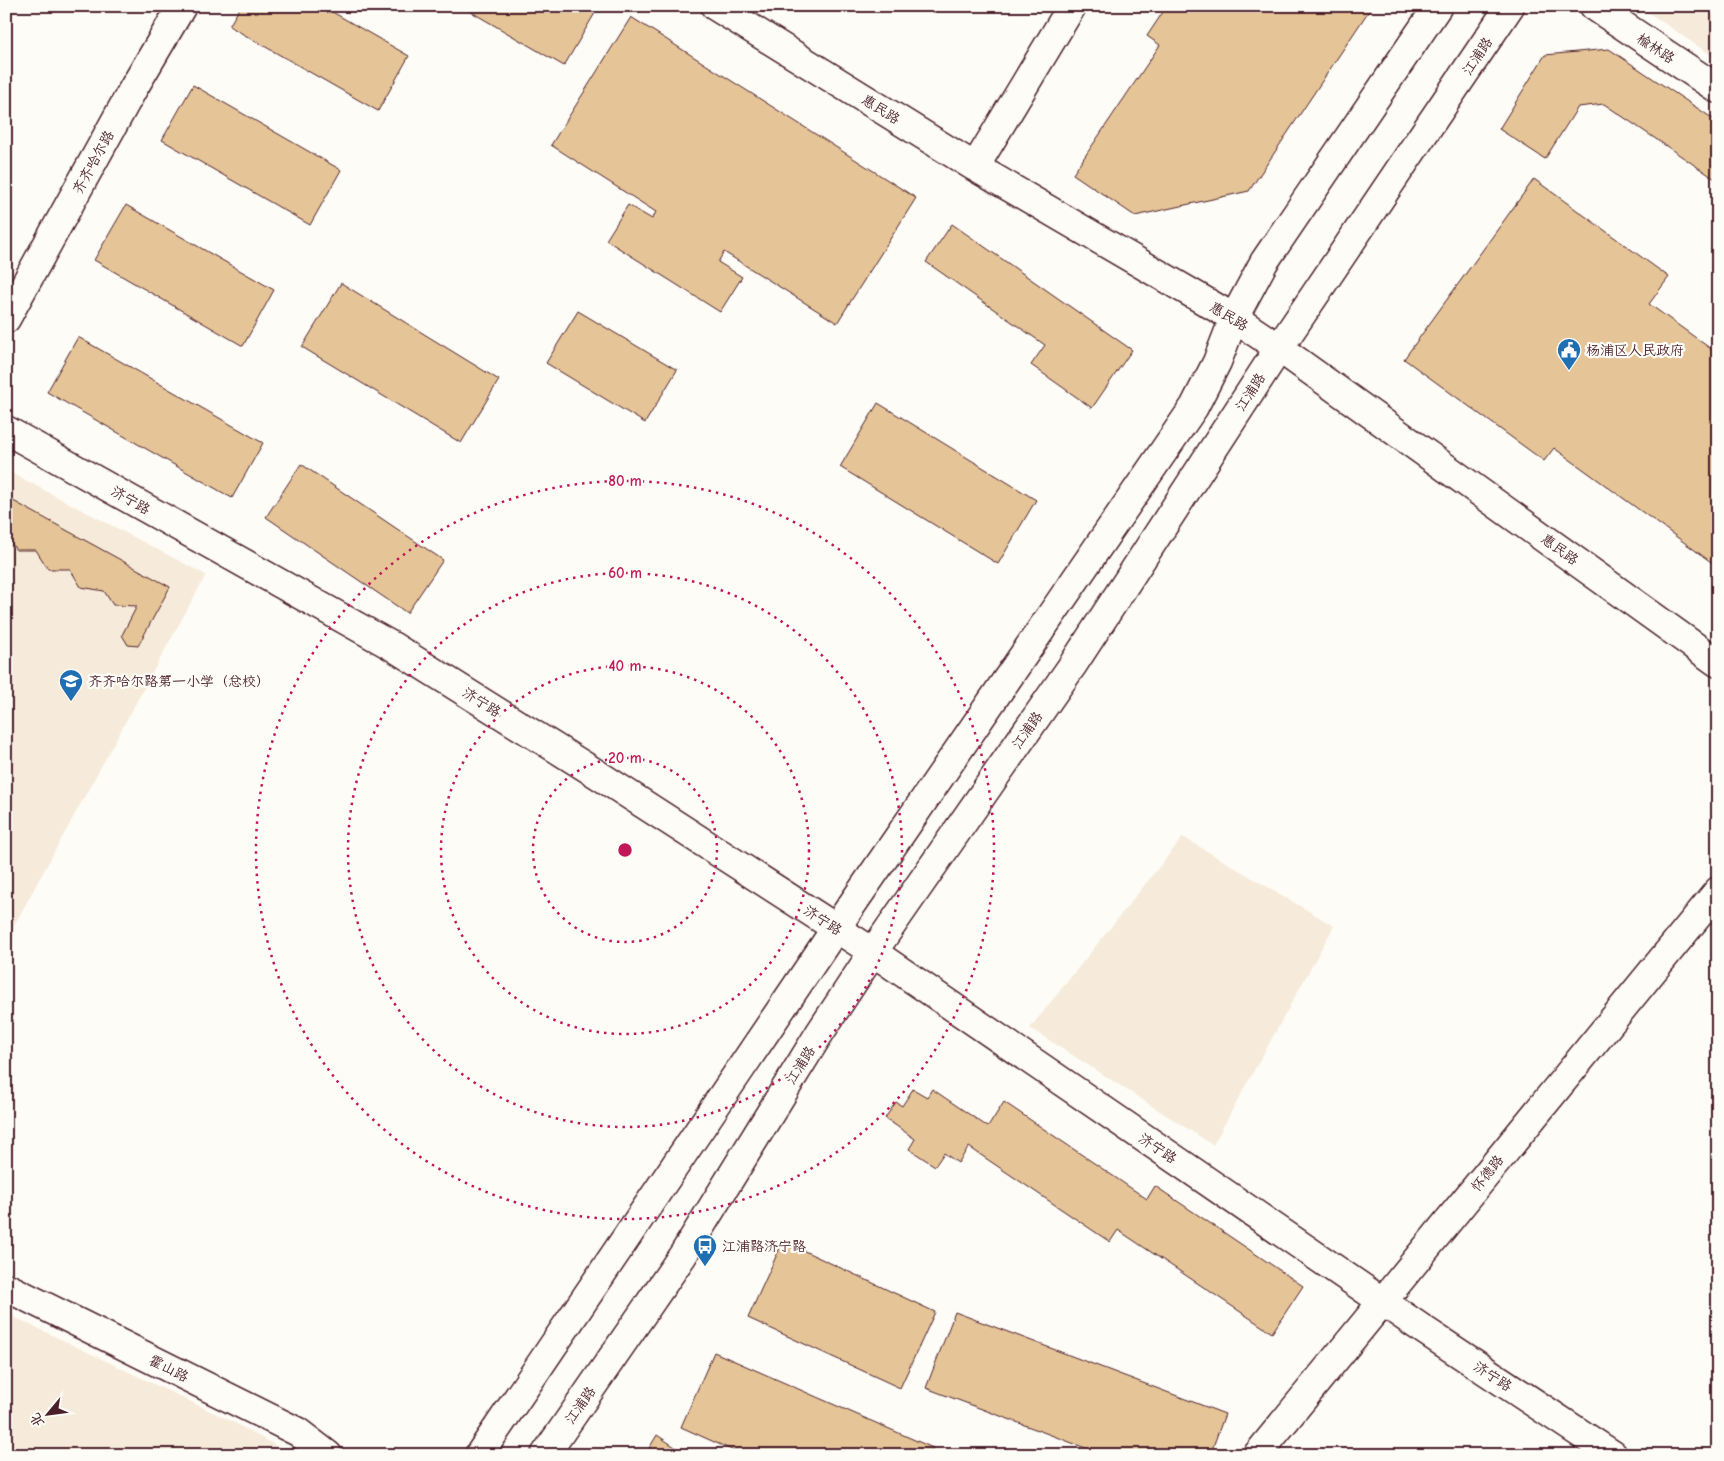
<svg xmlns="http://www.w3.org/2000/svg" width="1724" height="1461" font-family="'Comic Neue','LXGW WenKai TC',sans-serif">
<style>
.built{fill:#f6ebda}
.building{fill:#e5c497;stroke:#4a1f2b}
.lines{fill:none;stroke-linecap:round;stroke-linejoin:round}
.minor-casing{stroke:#4a1f2b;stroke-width:31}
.major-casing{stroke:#4a1f2b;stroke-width:31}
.minor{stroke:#fdfcf7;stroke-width:28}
.major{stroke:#fdfcf7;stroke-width:28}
.ring{fill:none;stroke:#c2185b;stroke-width:2.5;stroke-dasharray:2.5 5}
.labels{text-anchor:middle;stroke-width:4.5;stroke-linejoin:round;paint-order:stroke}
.street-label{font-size:14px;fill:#4a1f2b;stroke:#fdfcf7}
.poi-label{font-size:14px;fill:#4a1f2b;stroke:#fdfcf7;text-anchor:start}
.centre{fill:#c2185b;stroke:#fdfcf7;stroke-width:2.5}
.ring-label{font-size:15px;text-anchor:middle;font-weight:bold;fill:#c2185b;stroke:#fdfcf7;stroke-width:4.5;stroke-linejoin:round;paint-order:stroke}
</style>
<rect width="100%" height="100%" fill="#fdfcf7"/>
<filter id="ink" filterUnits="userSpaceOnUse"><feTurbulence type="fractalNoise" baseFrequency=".02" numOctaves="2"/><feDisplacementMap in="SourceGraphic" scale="10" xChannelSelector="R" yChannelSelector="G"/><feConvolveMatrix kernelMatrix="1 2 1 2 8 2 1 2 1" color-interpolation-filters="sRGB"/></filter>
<g filter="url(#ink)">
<!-- built -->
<path class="built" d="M1639,6H1718V60Z
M6,470L206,575L6,940Z
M1183,837L1334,926L1213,1145L1030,1028Z
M6,1313L233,1422L293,1455H6Z"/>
<!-- building -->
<path class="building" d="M241,6H322L409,56L378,111L229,26Z
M461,6H583L595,13L564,66Z
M1167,6H1372L1249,191L1135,216L1073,174L1160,45L1147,36Z
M631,17L916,198L837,323L724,252L718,262L742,277L720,312L606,240L628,205L652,219L656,212L551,145Z
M1609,49L1718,122V181L1604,104L1578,107L1545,159L1499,129L1545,55Z
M193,85L341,170L310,225L162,140Z
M1534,179L1669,277L1649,304L1718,354V567L1554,448L1544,461L1404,359Z
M126,205L274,290L243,346L94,260Z
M952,224L1132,350L1092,408L1031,365L1045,345L926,262Z
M341,283L499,380L461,443L302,347Z
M578,311L677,370L645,423L546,363Z
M78,337L263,443L232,498L47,392Z
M878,403L1036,500L998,564L840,467Z
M301,464L443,560L407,613L266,517Z
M6,497L170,587L138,646L128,645L122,635L137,606L113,605L104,591L81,587L70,569H48L36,550H16L6,535Z
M913,1089L927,1097L932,1089L988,1127L1004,1102L1147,1199L1155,1186L1303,1286L1272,1333L1118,1230L1110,1242L969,1147L958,1163L944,1153L935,1166L909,1149L915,1139L885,1118L896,1102L902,1106Z
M783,1241L935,1312L900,1388L748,1318Z
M955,1312L1225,1414L1210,1455H1104L926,1388Z
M714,1352L933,1448L930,1455H743L681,1427Z
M657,1435L687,1455H645Z"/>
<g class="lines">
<!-- minor casing -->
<g class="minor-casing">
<path id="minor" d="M715,6L975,167L1234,318L1279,348L1718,663
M1594,6L1718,89
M975,167L1072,6
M6,319L133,89L182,6
M6,430L392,646L597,774L873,952L1424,1330L1613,1455
M6,1287L298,1432L328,1455
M1257,1455L1718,891"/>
</g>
<!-- major casing -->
<g class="major-casing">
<path id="major" d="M479,1455L836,928L1194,407L1217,362L1234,318L1264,262L1438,6
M545,1455L683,1255L819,1034L873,952L1072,666L1279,348L1510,6"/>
</g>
<!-- minor -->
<use href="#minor" class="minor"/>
<!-- major -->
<use href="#major" class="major"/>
</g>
</g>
<!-- distance rings -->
<g class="ring">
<circle cx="625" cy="850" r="92"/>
<circle cx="625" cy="850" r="184"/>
<circle cx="625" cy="850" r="277"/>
<circle cx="625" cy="850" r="369"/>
</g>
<!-- icons -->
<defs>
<g id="civic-pin" transform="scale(1.25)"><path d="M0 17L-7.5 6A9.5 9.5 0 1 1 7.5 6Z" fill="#1f6fb2" stroke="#fdfcf7"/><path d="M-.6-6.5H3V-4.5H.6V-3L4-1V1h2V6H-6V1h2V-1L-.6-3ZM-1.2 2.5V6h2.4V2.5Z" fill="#fff"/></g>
<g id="school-pin" transform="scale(1.25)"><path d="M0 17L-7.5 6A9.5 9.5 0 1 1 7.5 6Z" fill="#1f6fb2" stroke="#fdfcf7"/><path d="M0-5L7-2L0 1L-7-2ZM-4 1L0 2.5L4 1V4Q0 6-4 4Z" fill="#fff"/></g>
<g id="bus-pin" transform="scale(1.25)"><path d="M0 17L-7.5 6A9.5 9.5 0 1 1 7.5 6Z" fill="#1f6fb2" stroke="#fdfcf7"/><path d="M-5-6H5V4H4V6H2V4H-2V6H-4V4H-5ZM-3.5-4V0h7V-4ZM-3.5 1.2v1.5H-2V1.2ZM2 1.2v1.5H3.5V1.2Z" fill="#fff"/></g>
</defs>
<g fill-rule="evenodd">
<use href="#civic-pin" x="1569" y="350"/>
<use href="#school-pin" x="71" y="681"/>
<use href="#bus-pin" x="705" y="1246"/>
</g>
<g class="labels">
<!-- street labels -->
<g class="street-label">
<text transform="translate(1656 48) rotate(34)" y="5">榆林路</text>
<text transform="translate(1477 56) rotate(-56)" y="5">江浦路</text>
<text transform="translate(881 109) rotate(32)" y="5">惠民路</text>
<text transform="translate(93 162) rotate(-61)" y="5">齐齐哈尔路</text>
<text transform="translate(1229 316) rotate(31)" y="5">惠民路</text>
<text transform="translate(1250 392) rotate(-57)" y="5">江浦路</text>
<text transform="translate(131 500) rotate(30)" y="5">济宁路</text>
<text transform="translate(1560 549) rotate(36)" y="5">惠民路</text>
<text transform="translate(482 702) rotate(32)" y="5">济宁路</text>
<text transform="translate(1027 730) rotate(-55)" y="5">江浦路</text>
<text transform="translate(823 920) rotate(33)" y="5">济宁路</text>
<text transform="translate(800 1065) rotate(-58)" y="5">江浦路</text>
<text transform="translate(1158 1148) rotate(34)" y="5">济宁路</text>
<text transform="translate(1487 1173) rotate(-51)" y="5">怀德路</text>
<text transform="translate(169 1368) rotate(27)" y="5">霍山路</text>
<text transform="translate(1493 1376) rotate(33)" y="5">济宁路</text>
<text transform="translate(580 1405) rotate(-55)" y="5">江浦路</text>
</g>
<!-- poi labels -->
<g class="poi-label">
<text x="1586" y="355">杨浦区人民政府</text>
<text x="88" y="686">齐齐哈尔路第一小学（总校）</text>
<text x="722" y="1251">江浦路济宁路</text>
</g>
</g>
<circle cx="625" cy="850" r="8" class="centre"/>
<g class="ring-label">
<text x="625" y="486">80 m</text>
<text x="625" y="578">60 m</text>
<text x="625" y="671">40 m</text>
<text x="625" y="763">20 m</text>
</g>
<!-- margin -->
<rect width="1724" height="1461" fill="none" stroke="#fdfcf7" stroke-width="25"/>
<rect x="12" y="12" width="1699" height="1436" fill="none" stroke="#4a1f2b" stroke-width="2" filter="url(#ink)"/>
<!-- north arrow -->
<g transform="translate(48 1414) rotate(241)" stroke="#fdfcf7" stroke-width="4" paint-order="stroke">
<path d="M0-4L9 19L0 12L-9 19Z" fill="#4a1f2b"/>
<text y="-8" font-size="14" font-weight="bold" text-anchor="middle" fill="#4a1f2b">北</text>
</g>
</svg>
